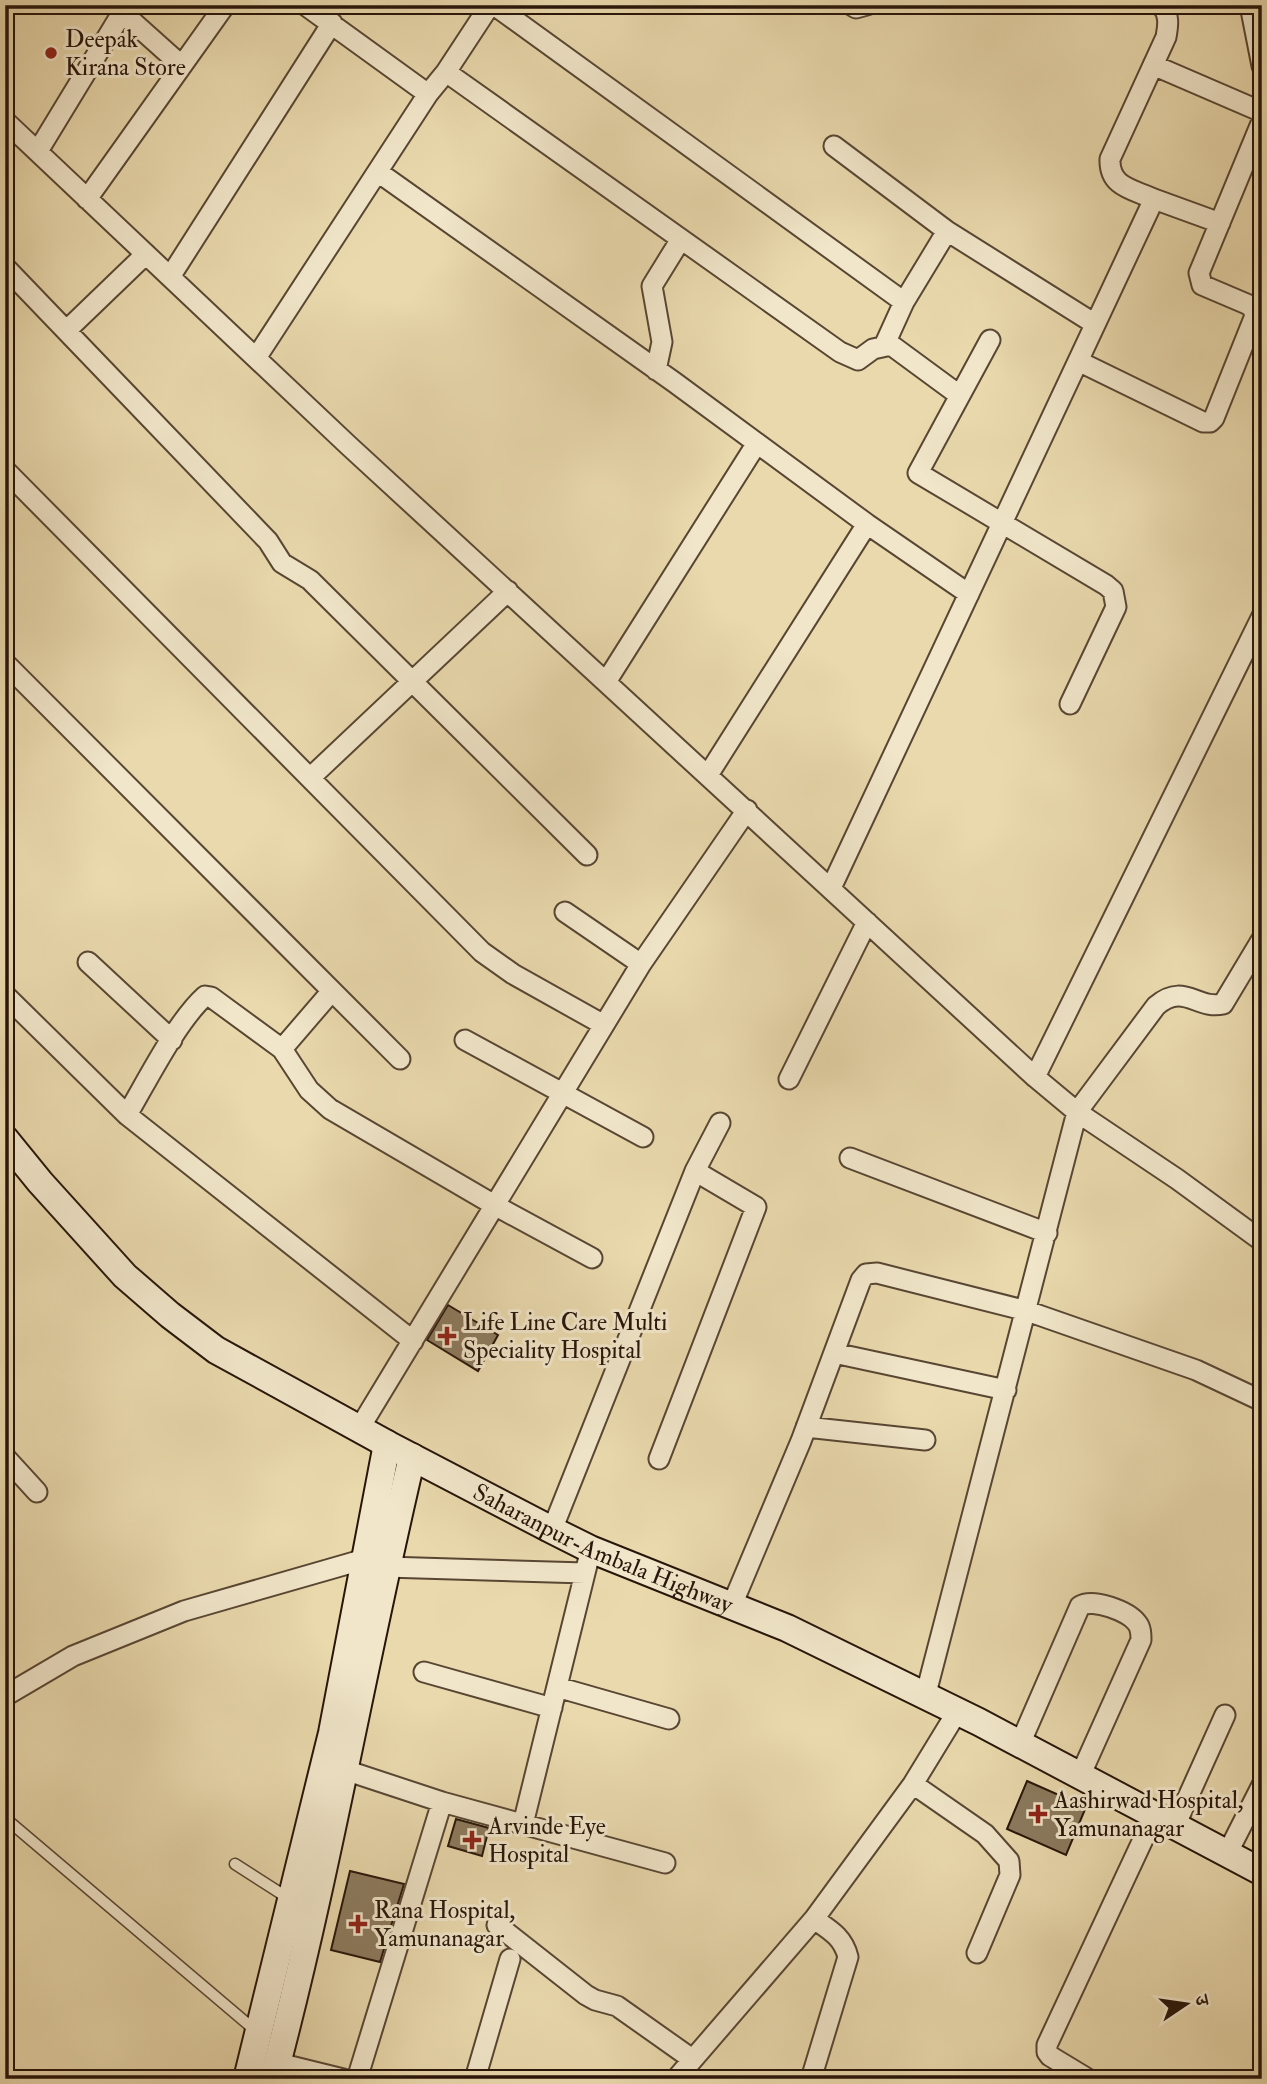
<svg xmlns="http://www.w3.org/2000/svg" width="1267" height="2084" font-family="'IM FELL Double Pica','Noto Serif Devanagari',serif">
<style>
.building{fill:#8c7b5f;stroke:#27150a;stroke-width:2}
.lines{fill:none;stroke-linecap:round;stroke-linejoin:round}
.lane-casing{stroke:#584633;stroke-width:13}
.street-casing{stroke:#584633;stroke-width:23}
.secondary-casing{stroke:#27150a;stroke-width:30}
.lane{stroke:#f1e6ca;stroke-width:10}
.street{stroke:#f1e6ca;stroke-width:19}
.secondary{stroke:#f1e6ca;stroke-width:26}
.poi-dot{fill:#8f2418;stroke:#f1e6ca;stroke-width:2.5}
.labels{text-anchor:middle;stroke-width:6;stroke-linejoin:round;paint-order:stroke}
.poi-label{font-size:24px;fill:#27150a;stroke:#f1e6ca;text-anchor:start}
.street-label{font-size:24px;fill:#27150a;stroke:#f1e6ca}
</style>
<rect width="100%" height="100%" fill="#e9d9ad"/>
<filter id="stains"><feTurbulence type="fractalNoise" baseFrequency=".00286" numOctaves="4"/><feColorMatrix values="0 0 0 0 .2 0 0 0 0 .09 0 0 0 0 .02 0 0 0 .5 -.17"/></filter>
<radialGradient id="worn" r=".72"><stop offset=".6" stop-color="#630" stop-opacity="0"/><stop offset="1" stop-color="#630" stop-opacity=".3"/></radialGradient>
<!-- building -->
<path class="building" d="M448,1305L498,1335L478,1371L427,1340Z
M1027,1781L1086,1807L1066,1855L1007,1829Z
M456,1819L489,1828L482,1856L448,1846Z
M350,1871L404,1884L380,1962L331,1950Z"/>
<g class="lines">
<!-- lane casing -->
<g class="lane-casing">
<path id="lane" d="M5,1818L256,2031
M235,1864L288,1898"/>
</g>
<!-- street casing -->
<g class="street-casing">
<path id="street" d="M305,5L428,94
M494,5L904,302
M851,5L856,8L867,5
M1250,5L1262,66
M115,6L181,65
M1153,65L1262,112
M446,72L840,352L858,360L873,349L891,345L959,395
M5,121L348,445L1035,1077L1077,1112L925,1697
M834,146L947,231L1095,324
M38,151L122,13
M378,172L674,382L867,524L969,594
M87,199L225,5
M1154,199L1220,223
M5,267L268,541L282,563L310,580L587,855
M170,277L332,23
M67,330L146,254
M990,340L918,473L1106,585L1113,591L1116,607L1070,704
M884,346L904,302L947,231
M256,358L428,94L446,72L490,5
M1078,361L1203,422H1210L1214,418L1256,313L1249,305L1202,285L1199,273L1262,121
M656,370L662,342L652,286L681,239
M5,470L482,952L513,974L604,1025
M5,663L400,1059
M606,682L757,443
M708,775L867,524
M311,777L508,591
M831,888L1154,199C1132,189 1109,187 1110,159L1166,37C1168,26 1170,14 1161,5
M565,912L641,964
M1262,939L1223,1004C1197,1010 1184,982 1156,1006L1077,1112L1177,1179L1262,1241
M88,962L172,1040
M5,995L127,1115L413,1341
M465,1040L643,1137
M282,1049L331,992
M1035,1077L1262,616
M789,1079L867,922
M127,1115C147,1081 177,1021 205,996L211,997L282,1049L309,1090L330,1109L496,1206L592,1258
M850,1158L1047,1233
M834,1353L1006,1390
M806,1427L925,1440
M359,1429L641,964L747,810
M5,1457L37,1492
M659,1459L756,1207L695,1171
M552,1530L695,1171L720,1123
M386,1567L585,1573L588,1561
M732,1605L801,1441L861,1280L866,1274L877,1273L1027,1311L1196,1370L1262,1401
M424,1672L552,1708
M557,1687L669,1719
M5,1696L73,1656L184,1611L365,1559
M1020,1744L1080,1606C1093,1598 1128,1611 1137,1623C1141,1628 1141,1634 1141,1640L1080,1776
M345,1770L442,1802L665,1863
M913,1784L985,1834L1009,1861L1010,1875L977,1953
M523,1824L585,1573
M1175,1826L1225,1715
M1227,1854L1262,1785
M497,1925L586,1995L595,2000L617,2006L692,2059
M278,2063L343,2079
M357,2079L442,1802
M475,2079L510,1959
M676,2079L814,1919L913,1784L957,1712
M811,2079L848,1957C843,1937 830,1930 814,1919
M1088,2079L1050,2056L1047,2052V2045L1154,1816"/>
</g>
<!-- secondary casing -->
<g class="secondary-casing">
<g id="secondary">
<path id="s1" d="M5,1139L40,1182L125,1276L170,1315L216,1350L387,1444L552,1530L590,1549L787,1628L979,1722L1262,1872"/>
<path d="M247,2079L332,1733L387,1444"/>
<path d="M273,2079C328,1873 363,1663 412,1457"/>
</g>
</g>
<!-- lane -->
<use href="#lane" class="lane"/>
<!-- street -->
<use href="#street" class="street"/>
<!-- secondary -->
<use href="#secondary" class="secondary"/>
</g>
<!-- markers -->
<g class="poi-dot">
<circle cx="51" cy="53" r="7"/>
<path d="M443.5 1325.5h7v7h7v7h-7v7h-7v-7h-7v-7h7z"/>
<path d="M1034.5 1803.5h7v7h7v7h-7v7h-7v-7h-7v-7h7z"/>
<path d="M468.5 1829.5h7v7h7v7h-7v7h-7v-7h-7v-7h7z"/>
<path d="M354.5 1913.5h7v7h7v7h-7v7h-7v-7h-7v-7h7z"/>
</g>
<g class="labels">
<!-- poi labels -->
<g class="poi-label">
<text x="65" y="47">Deepak<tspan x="65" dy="28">Kirana Store</tspan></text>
<text x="463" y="1330">Life Line Care Multi<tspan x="463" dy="28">Speciality Hospital</tspan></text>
<text x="1054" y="1808">Aashirwad Hospital,<tspan x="1054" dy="28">Yamunanagar</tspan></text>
<text x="488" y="1834">Arvinde Eye<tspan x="488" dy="28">Hospital</tspan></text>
<text x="374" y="1918">Rana Hospital,<tspan x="374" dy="28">Yamunanagar</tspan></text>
</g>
<!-- street labels -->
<g class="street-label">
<text dy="8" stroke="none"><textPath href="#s1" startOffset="735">Saharanpur-Ambala Highway</textPath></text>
</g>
</g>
<!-- margin -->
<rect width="1267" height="2084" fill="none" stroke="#e9d9ad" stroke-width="28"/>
<rect x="7" y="7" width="1253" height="2070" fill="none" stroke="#27150a" stroke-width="3.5"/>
<rect x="14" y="14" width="1239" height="2056" fill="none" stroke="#27150a" stroke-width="2"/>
<!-- north arrow -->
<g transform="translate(1186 2004) rotate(77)" stroke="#f1e6ca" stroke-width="5" paint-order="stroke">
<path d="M0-5L12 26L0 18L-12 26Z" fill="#27150a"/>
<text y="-10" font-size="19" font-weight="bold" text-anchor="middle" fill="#27150a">उ</text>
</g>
<rect width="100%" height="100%" filter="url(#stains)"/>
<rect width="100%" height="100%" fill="url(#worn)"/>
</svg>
